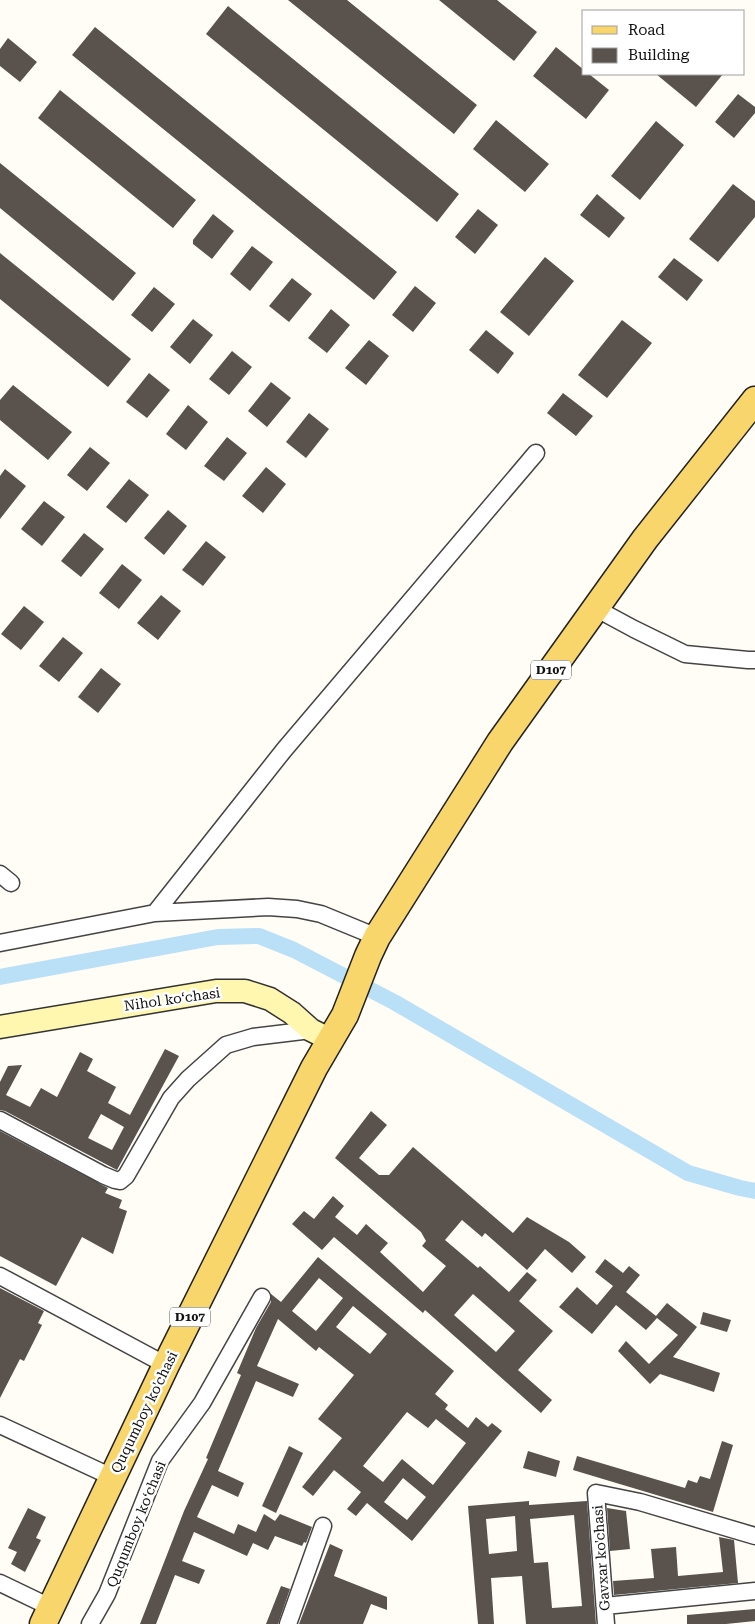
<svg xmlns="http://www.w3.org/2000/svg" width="755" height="1624" font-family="'Roboto Serif',serif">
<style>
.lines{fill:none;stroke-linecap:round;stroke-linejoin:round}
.canal{stroke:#b9e0f7;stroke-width:16}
.building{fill:#5a524d;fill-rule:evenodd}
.minor-casing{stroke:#444;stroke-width:19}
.secondary-casing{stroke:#333;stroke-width:25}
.primary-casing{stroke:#222;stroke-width:29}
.minor{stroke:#fff;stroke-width:16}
.secondary{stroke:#fff6b0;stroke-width:22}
.primary{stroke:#f9d66b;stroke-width:26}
.labels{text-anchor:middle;stroke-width:5;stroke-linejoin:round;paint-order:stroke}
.shield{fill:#fff;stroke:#585858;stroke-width:1}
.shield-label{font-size:12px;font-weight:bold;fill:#111}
.street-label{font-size:14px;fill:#111;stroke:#fff}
</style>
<rect width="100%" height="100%" fill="#fffdf5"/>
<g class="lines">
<!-- canal -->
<path class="canal" d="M0,977L218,937L259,936L294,950L394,1002L688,1173L740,1188L755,1191"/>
</g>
<!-- building -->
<path class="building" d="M288,0H347L477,105L454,134Z
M439,0H497L537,32L514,61Z
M228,6L459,194L437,222L206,34Z
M95,27L397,272L374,300L72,55Z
M8,38L37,62L20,82L0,66V49Z
M556,47L584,70V74H589L609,90L586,119L533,76Z
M656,74H723L696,107Z
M60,90L196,200L173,228L38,118Z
M738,94L755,107V113L734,138L715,122Z
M496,120L549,164L525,192L473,149Z
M656,121L684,145L640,200L611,176Z
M0,163L136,273L113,301L0,208Z
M733,184L755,201V217L718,262L689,239Z
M597,194L625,218L609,238L580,215Z
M478,209L498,225L475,254L455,237Z
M213,214L234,231L212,259L193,244V240Z
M252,246L273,262L250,291L230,274Z
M0,253L131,359L108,387L0,299Z
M545,257L574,281L529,336L500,312Z
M674,258L703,280L687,301L658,277Z
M292,278L312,294L289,322L269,306Z
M415,286L436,303L413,332L392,315Z
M154,287L175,304L152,332L131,315Z
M331,309L350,325L327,353L308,338Z
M193,319L213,335L190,364L170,347Z
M622,320L652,343L607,398L578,375Z
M486,330L514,353L498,374L469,350Z
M369,340L389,356L366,385L345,368Z
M232,351L252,367L229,395L209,379Z
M149,373L170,390L147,418L126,402Z
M271,382L291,398L267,427L248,411Z
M13,385L72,432L48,460L0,420V400Z
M563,393L593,416L576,436L547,413Z
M188,405L208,422L186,450L166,434Z
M309,413L329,429L306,458L286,442Z
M227,437L247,453L224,481L204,466Z
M90,447L110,463L87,491L67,475Z
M266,467L286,484L263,513L242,496Z
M5,469L26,486L0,519V476Z
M129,479L149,495L126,523L106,507Z
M44,501L65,517L42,546L21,529Z
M168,510L187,526L164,555L144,538Z
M84,533L104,549L81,577L61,561Z
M206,541L226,557L203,586L182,570Z
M122,564L142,580L119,609L99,593Z
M161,595L181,611L158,640L137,623Z
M24,606L44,622L21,650L1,634Z
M63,637L83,653L59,682L39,666Z
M101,668L121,684L98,713L78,697Z
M165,1049L179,1056L117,1170L5,1111L0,1110V1082L8,1066L22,1065L6,1095L30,1107L41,1088L57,1097L80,1052L93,1059L87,1071L116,1087L108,1103L130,1115ZM101,1114L124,1127L112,1150L88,1138Z
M371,1111L387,1125L359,1158L379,1175H389L413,1147L513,1233L527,1217L569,1242L586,1257L572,1273L545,1249L527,1270L485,1233L482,1237L462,1220L445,1240L478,1268L480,1266L509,1292L527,1272L537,1280L519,1301L553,1331L518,1370L552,1400L541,1413L425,1310L423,1313L334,1237L322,1250L292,1224L304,1211L314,1219L333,1196L344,1206L335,1217L357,1235L366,1224L376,1233L388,1243L380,1252L423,1292L446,1266L422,1246L426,1241L421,1232L335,1158ZM473,1294L515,1331L496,1352L454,1315Z
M0,1131L108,1188L105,1193L122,1200L119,1208L127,1211L113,1254L82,1237L56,1286L0,1256Z
M318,1257L454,1371L435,1394L448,1405L445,1409L468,1428L476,1417L488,1427L492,1423L502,1431L412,1541L367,1503L356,1516L347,1509L361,1492L334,1470L313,1496L302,1487L342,1438L318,1419L354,1375L319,1347L316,1351L278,1319L257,1366L299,1384L293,1397L256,1381L218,1471L244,1483L238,1497L212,1485L197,1517L234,1534L238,1524L256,1532L264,1514L275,1521L280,1514L312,1527L306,1543L304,1542L302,1546L275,1536L268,1550L253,1543L247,1556L194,1532L182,1561L205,1570L199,1584L175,1575L156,1624H140L184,1511L208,1459L206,1458L241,1375L237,1373L256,1328L271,1302V1294L281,1302ZM319,1278L343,1298L316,1331L292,1311ZM353,1306L387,1334L370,1354L336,1327ZM407,1412L428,1428L436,1419L466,1443L433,1485L402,1459L383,1482L363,1466ZM403,1478L426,1497L407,1520L384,1502Z
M605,1259L623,1273L629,1266L640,1275L626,1292L656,1316L667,1303L697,1327L673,1357L720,1373L714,1392L660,1374L650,1384L618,1351L626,1341L649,1364L678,1335L657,1318L646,1330L616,1305L592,1334L559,1307L577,1287L597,1305L613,1286L595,1272Z
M0,1288L44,1311L38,1323L42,1325L24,1361L20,1359L0,1398Z
M703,1312L731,1320L727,1332L700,1324Z
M722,1441L733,1445L713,1512L573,1470L577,1456L685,1488L688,1480L697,1483L700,1476L710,1479Z
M289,1446L303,1453L276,1513L262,1506Z
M528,1451L560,1461L556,1477L523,1468Z
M529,1501V1505L587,1501L596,1624H526L522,1576L491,1578L494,1624H478L468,1506ZM574,1515L582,1606L552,1608L548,1562L534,1563L530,1519ZM515,1516L517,1551L489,1554L486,1519Z
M28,1508L46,1517L36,1538L41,1540L25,1572L11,1564L17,1552L8,1548Z
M607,1508L626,1511L630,1549L610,1551Z
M719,1537L734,1540L738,1583L614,1595L613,1581L654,1578L651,1549L676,1547L678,1576L723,1572Z
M330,1544L343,1550L334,1576L387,1597V1610L371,1604L363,1624H299Z
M281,1586L290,1589L278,1624H266Z
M755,1609V1621L726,1624H687V1615Z"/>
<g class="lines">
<!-- minor casing -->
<g class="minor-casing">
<path id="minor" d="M595,608L634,629L685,654L748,660H755
M0,874L11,883
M155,913L284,750L536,453
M0,943L155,913L268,907L297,909L321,914L377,937
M0,1120L103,1175L115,1180L120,1181L126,1176L171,1098L188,1079L226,1045L253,1037L311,1030
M0,1276L166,1365
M0,1425L112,1477
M0,1583L50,1607
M605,1606L755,1591
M90,1624L107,1594L160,1461L202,1403L262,1297
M288,1624L323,1526
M606,1624L596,1493L640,1502L755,1536"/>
</g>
<!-- secondary casing -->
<g class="secondary-casing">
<path id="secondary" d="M0,1027L216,991H245L270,999L292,1013L311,1030L331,1040"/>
</g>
<!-- primary casing -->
<g class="primary-casing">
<path id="primary" d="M43,1624L166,1365L314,1068L345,1015L368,956L377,937L500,742L645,539L755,400"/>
</g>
<!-- minor -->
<use href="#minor" class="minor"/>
<!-- secondary -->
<use href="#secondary" class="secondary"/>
<!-- primary -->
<use href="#primary" class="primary"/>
</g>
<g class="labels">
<!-- shield labels -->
<g class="shield">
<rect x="531" y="660.5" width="40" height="19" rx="4"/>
<rect x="170" y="1307.5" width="40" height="19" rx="4"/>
</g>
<g class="shield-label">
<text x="551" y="674">D107</text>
<text x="190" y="1321">D107</text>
</g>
<!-- street labels -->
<g class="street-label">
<text transform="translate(172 999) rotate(-8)" y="5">Nihol koʻchasi</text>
<text transform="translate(144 1412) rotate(-64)" y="5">Ququmboy ko'chasi</text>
<text transform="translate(136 1524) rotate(-68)" y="5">Ququmboy koʻchasi</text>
<text transform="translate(601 1558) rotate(-94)" y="5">Gavxar ko'chasi</text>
</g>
</g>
<!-- legend -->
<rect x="582" y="10" width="162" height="65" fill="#ffffff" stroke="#a0a0a0"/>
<rect x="592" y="26" width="25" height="8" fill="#f9d66b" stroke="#a0a0a0"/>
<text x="628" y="35" font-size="15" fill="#111111">Road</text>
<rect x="592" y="48" width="25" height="15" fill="#5a524d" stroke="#a0a0a0"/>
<text x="628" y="60" font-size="15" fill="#111111">Building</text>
</svg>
